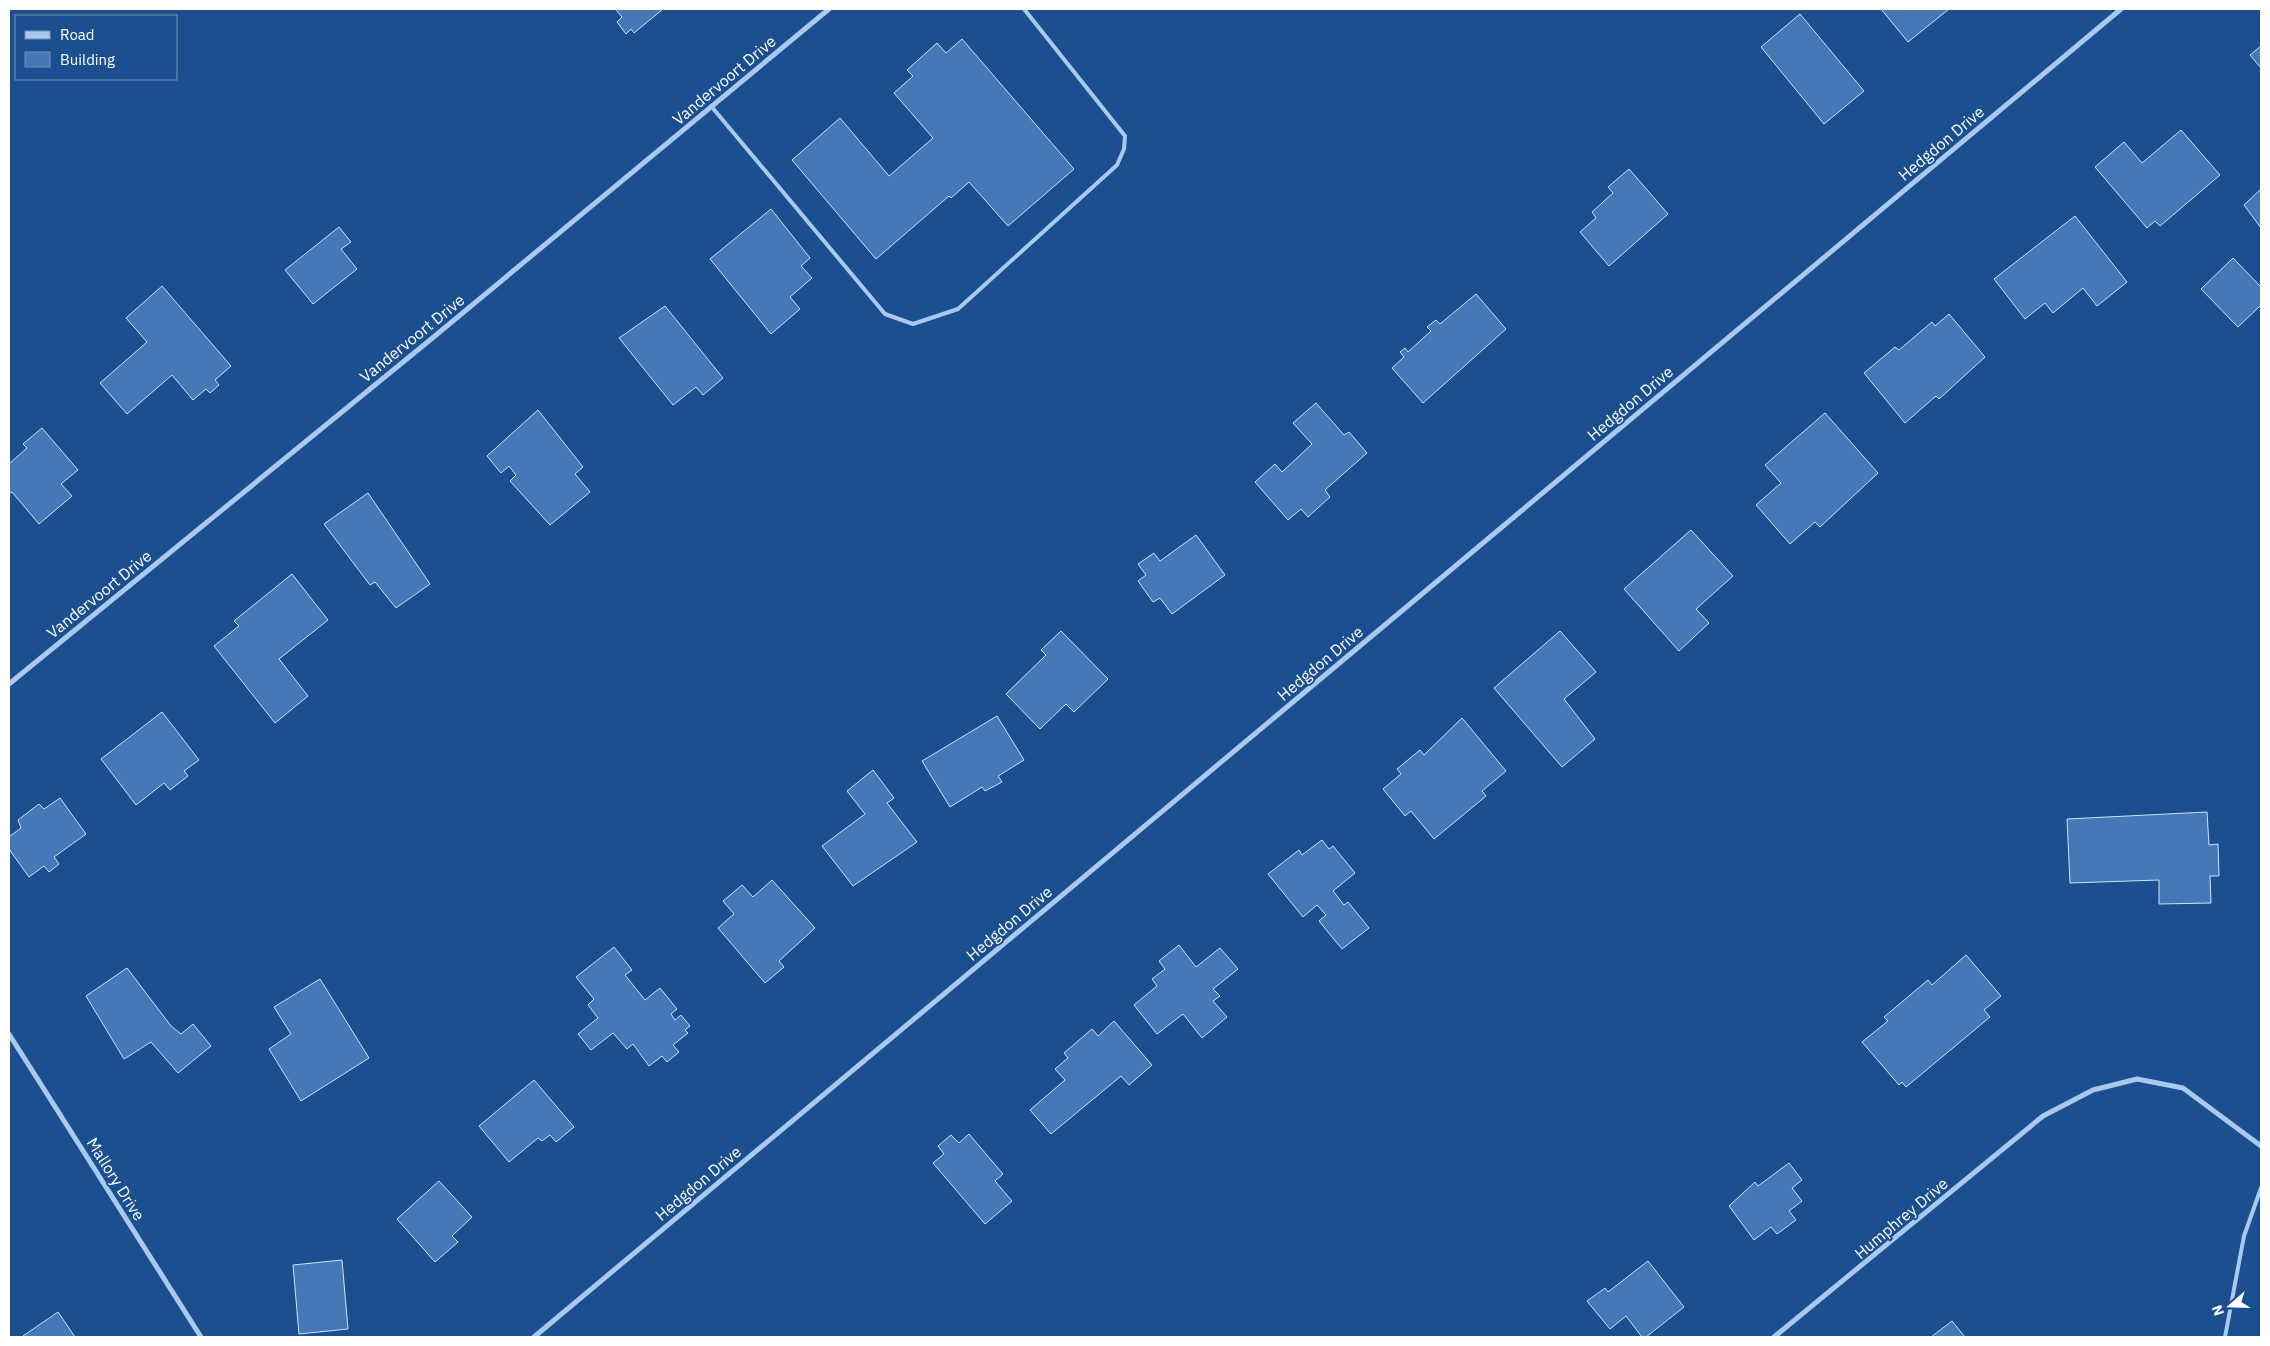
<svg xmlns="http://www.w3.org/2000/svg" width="2270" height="1346" font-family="'IBM Plex Sans',sans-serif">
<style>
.building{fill:#4478b7;stroke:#cfe3fa}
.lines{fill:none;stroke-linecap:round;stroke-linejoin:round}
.lane{stroke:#a9c9ee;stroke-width:4}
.street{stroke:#a9c9ee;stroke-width:5}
.labels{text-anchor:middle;stroke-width:4;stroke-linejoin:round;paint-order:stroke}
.street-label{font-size:16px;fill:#fff;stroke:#1b4f8f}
</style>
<rect width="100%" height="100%" fill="#1b4f8f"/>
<!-- building -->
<path class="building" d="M615,9H663L634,33L631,29L626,34L617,22L622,17Z
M1881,9H1949L1908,42Z
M1800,14L1864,91L1824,124L1761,47Z
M962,39L1074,169L1008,226L969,182L951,198L949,196L876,259L792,160L840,118L889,176L933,138L894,93L913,76L907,70L937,43L946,53Z
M2261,46V68L2250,55Z
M2181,130L2220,175L2160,226L2155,221L2147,228L2095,167L2124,142L2142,163Z
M1629,169L1668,214L1609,266L1580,232L1596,218L1592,212L1613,193L1608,187Z
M2261,189V228L2244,205Z
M771,209L810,258L801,266L812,278L790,297L800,309L771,334L710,259Z
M2075,216L2127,282L2097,306L2083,288L2053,313L2045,303L2025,319L1994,279Z
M339,227L351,242L341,249L357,269L313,304L285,270Z
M2233,258L2261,287V305L2238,327L2201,289Z
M162,286L231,366L215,380L219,385L210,393L206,389L193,400L172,375L127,414L100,383L147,342L126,318Z
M1476,294L1506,329L1423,403L1392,368L1404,357L1400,352L1405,348L1408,352L1431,331L1427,327L1436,320L1440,324Z
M665,306L723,378L703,395L696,387L673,405L619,338Z
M1949,314L1985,357L1939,399L1936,396L1905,423L1864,373L1895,347L1899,350L1932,322L1935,326Z
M1316,403L1344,435L1349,432L1367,453L1325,490L1330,497L1308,517L1301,509L1288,520L1255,482L1275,464L1282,472L1312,444L1293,423Z
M538,410L583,467L575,474L590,492L550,525L510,481L516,475L509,466L501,473L487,456Z
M1825,413L1878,473L1820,527L1815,522L1790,544L1756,505L1781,483L1765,465Z
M42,428L78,470L61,484L72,496L39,524L12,492L9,494V464L27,448L23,444Z
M368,493L430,584L396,608L375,582L370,585L324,524Z
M1691,530L1733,576L1696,609L1709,623L1679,651L1624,589Z
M1196,535L1225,575L1172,614L1160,598L1153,602L1138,581L1146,575L1138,564L1154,553L1160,561Z
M292,574L328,620L279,659L308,696L275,723L214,646L239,626L234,621Z
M1061,631L1108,679L1074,712L1066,704L1040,729L1006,694L1046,655L1041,650Z
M1560,631L1596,672L1564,699L1595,739L1562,767L1494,688Z
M162,712L199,760L184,771L188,776L170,790L164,783L136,805L101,759Z
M997,716L1024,760L998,776L1002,782L985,791L982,787L950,807L922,761Z
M1462,718L1506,771L1482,791L1486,796L1434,839L1411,811L1405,816L1383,789L1401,774L1397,769L1420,750L1424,755Z
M873,770L894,798L887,803L917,842L853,886L822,846L865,814L847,791Z
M60,798L86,834L54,857L59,864L49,872L44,866L29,877L9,849V837L21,828L18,820L39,804L44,809Z
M2207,812L2209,845L2218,844L2219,876H2210L2211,903L2159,904V880L2070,883L2067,819Z
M1322,840L1329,849L1333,846L1355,873L1333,891L1344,905L1348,902L1369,928L1342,949L1319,921L1326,915L1317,905L1303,917L1268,874L1299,850L1302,855Z
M772,880L815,928L779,961L784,967L765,983L718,928L734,914L723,901L742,885L753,897Z
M1179,945L1196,967L1220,948L1238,969L1213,989L1220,996L1213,1001L1227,1017L1202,1038L1183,1014L1157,1034L1134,1005L1157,986L1152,979L1165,969L1159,961Z
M614,947L632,970L625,975L645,1000L660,988L677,1009L671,1014L675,1020L681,1015L690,1026L685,1030L688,1033L673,1045L679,1052L667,1062L662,1056L649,1066L633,1044L627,1049L613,1033L591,1050L578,1034L598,1018L588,1005L594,999L576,977Z
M1966,955L2001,996L1984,1010L1990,1017L1906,1087L1902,1082L1899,1085L1862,1042L1888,1021L1884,1017L1928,980L1932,985Z
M127,968L171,1026L181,1034L193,1024L211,1046L178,1073L151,1042L124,1059L86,996Z
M320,979L369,1058L301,1101L269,1049L291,1034L274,1007Z
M1114,1021L1152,1065L1129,1085L1121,1076L1051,1134L1030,1110L1065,1080L1055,1069L1068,1058L1064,1053L1092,1029L1098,1036Z
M534,1080L574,1127L556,1142L550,1135L542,1141L538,1138L509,1162L479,1126Z
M969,1134L1003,1174L995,1181L1012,1201L985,1224L933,1163L944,1154L938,1146L951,1135L959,1143Z
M1789,1163L1802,1180L1792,1188L1802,1201L1789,1211L1796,1220L1777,1234L1771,1227L1754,1240L1729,1206L1755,1182L1758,1186Z
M439,1181L472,1217L452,1236L458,1242L435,1262L397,1219Z
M342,1260L348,1329L299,1334L293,1265Z
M1648,1261L1684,1307L1646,1337H1642L1626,1316L1610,1329L1587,1301L1605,1288L1608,1292Z
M58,1312L75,1337H24L23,1336Z
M1952,1321L1965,1337H1931Z"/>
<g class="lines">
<!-- lane -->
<path class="lane" d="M711,106L885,314L913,324L958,309L1117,165L1124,149L1125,136L1024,9
M2225,1337L2244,1236L2261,1188"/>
<!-- street -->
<path class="street" d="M9,684L430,340L829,9
M9,1034L201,1337
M534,1337L2121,9
M1774,1337L2043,1116L2093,1090L2137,1079L2183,1088L2261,1146"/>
</g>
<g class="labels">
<!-- street labels -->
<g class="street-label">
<text transform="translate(724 80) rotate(-40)" y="6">Vandervoort Drive</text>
<text transform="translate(1941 143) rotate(-40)" y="6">Hedgdon Drive</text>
<text transform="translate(412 338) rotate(-39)" y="6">Vandervoort Drive</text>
<text transform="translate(1630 403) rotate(-40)" y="6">Hedgdon Drive</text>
<text transform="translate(99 594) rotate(-39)" y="6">Vandervoort Drive</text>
<text transform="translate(1320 663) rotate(-40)" y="6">Hedgdon Drive</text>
<text transform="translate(1009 923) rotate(-40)" y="6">Hedgdon Drive</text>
<text transform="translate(116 1179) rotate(58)" y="6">Mallory Drive</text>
<text transform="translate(698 1183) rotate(-40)" y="6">Hedgdon Drive</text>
<text transform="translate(1901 1218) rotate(-40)" y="6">Humphrey Drive</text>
</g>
</g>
<!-- border -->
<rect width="2270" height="1346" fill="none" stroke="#ffffff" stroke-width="20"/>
<!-- legend -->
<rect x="15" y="15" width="162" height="65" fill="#1b4f8f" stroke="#7695bc"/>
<rect x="25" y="31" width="25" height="8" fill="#a9c9ee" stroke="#7695bc"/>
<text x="60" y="40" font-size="15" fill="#ffffff">Road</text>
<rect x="25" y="52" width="25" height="15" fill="#4478b7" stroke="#7695bc"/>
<text x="60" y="65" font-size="15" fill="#ffffff">Building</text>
<!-- north arrow -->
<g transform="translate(2230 1306) rotate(250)" stroke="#1b4f8f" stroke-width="4" paint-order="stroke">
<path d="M0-4L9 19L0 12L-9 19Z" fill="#ffffff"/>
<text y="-8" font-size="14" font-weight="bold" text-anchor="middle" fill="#ffffff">N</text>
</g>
</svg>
